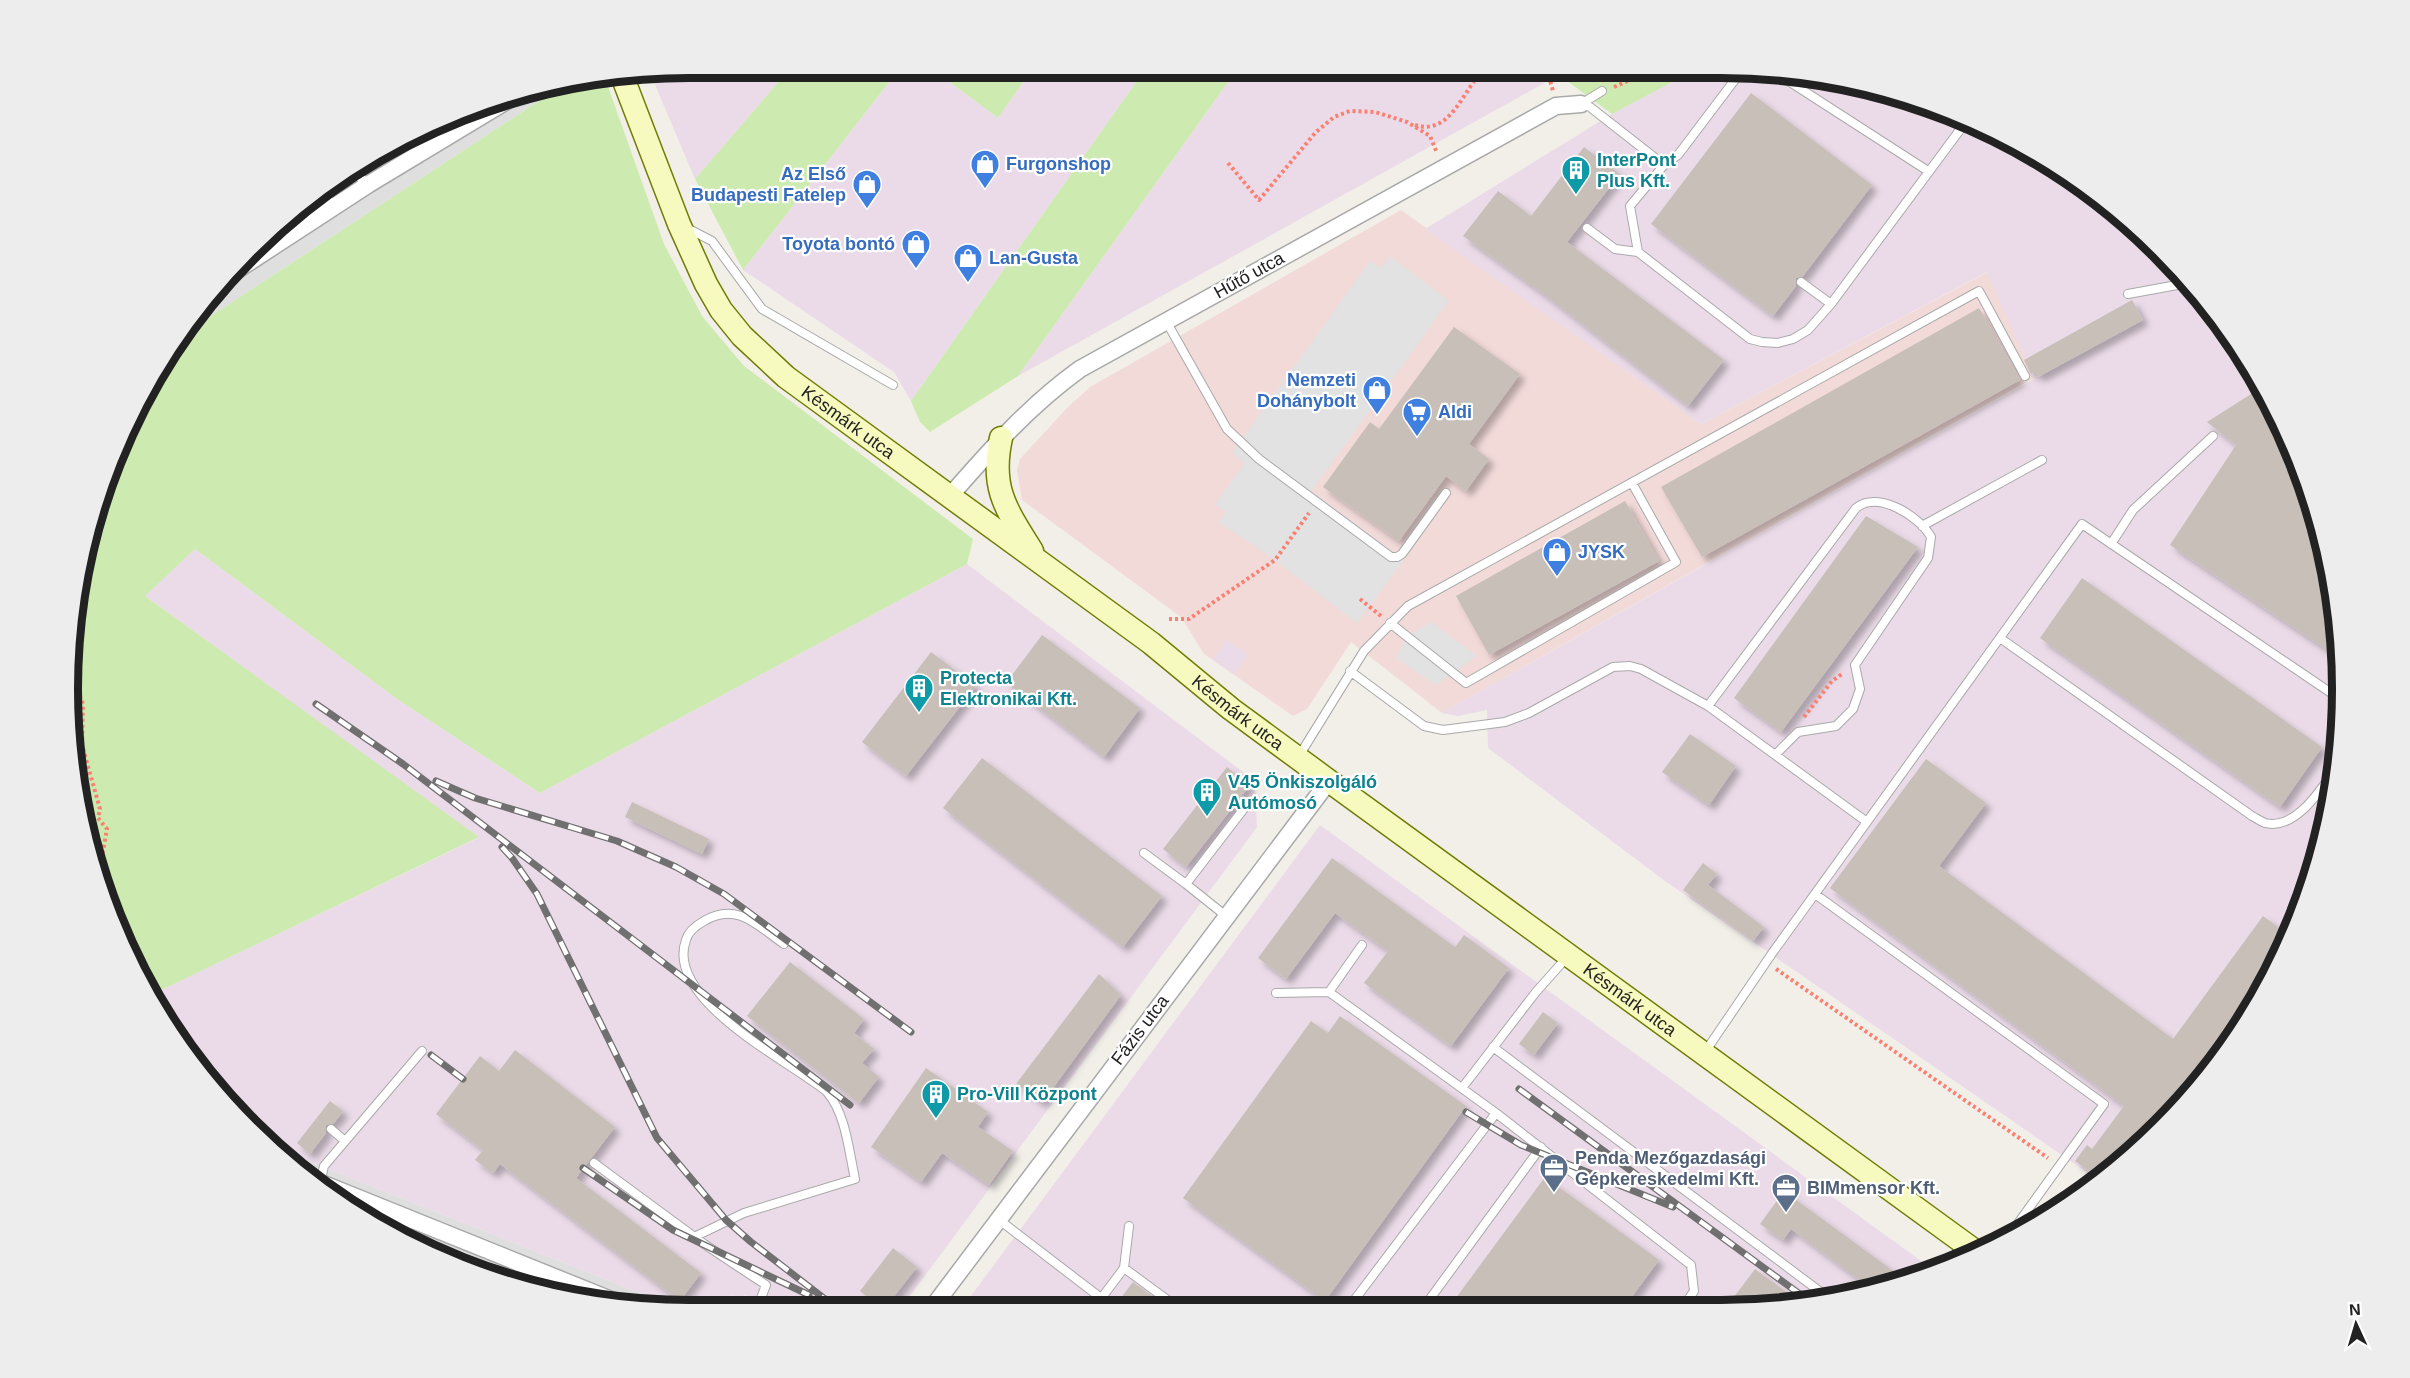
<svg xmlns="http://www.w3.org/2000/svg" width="2410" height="1378" font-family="Helvetica,sans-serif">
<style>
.residential{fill:#e0dfdf}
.commercial{fill:#f2dad9}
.industrial{fill:#ebdbe8}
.grass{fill:#cdebb0}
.park{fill:#c8facc}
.parking{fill:#e2e2e2}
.building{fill:#c7bfb8;filter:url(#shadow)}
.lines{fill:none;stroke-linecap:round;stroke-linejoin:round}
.lane-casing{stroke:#a9a9a9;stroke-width:10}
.street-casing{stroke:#a9a9a9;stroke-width:19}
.secondary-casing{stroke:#707d05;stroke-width:25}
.path{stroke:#fa8072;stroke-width:4;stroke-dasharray:3 3;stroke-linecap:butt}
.lane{stroke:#fff;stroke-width:8}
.street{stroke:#fff;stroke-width:16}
.secondary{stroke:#f7fabf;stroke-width:22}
.rail-casing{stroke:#707070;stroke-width:7}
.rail{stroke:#fff;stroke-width:4.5;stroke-dasharray:14;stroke-linecap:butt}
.labels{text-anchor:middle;stroke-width:4.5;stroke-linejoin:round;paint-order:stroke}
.culture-label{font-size:18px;font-weight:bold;fill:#0d838f;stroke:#fff;text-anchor:start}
.shop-label{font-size:18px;font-weight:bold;fill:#366cbe;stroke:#fff;text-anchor:start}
.street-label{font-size:18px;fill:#222;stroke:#fff}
.service-label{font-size:18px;font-weight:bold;fill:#4e5e75;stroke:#fff;text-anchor:start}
.rim{fill:none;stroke:#222;stroke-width:8}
</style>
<defs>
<filter id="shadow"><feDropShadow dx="5.5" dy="5.5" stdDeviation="3" flood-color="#0004"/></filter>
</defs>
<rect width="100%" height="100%" fill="#f2efe9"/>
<!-- residential -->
<path class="residential" d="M568,82L176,339L249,250L311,196L414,132L490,100Z
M268,1145L680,1309H649L490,1278L378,1227L279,1156Z"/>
<!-- commercial -->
<path class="commercial" d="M1401,210L1701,424L1988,272L2034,378L1442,713L1351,642L1307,709L1293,716L1204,654L1181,617L1022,500L1017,470L1020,459L1067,408L1090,387Z"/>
<!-- industrial -->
<path class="industrial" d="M1697,69H1761L1882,89L2032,151L2131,222L2214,311L2279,414L2321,528L2341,649L2337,770L2309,889L2259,1000L2161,1128L2098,1180L1665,881L1488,748L1487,710L1458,716L1442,713L2034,379L1987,272L1701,424L1425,229L1612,114Z
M1552,70L1559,75L1018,376L1236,71Z
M1031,71H1144L911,401L894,372L743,270L897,72H936L998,118Z
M787,72L695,179L650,73Z
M195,549L397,699L540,793L967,564L1255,781L1257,827L901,1308L763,1309L745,1295L740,1302L731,1295L724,1305L715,1298L707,1309H680L268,1145L222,1099L151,1000L149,996L478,838L144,595Z
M1227,640L1248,654L1234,674L1213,660Z
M1320,825L1935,1271L1921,1277L1802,1305L962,1308Z"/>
<!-- grass -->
<path class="grass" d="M1697,69L1612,114L1552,70Z
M1031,71L998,118L936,72Z
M1144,71H1236L1018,376L930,432L920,422L911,401Z
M787,72H897L743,270L695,179Z
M597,75L606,81L664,244L702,316L744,366L973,539L967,564L540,793L397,699L195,549L145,596L479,837L149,996L115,927L80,811L69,729L73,608L89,528L131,414L176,339L568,82Z"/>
<!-- park -->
<path class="park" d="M518,94L228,276L249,250L311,196L414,132L490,100Z"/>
<!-- parking -->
<path class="parking" d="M1390,256L1449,301L1311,491L1404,560L1357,623L1275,560L1219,522L1226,512L1215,504L1245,463L1232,453L1370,261L1381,268Z
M1431,622L1477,656L1436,685L1396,658L1407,636Z"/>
<!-- building -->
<path class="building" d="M1751,93L1872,185L1803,276L1796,278V286L1773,316L1651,224Z
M1584,147L1620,174L1567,242L1724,360L1688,406L1545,295L1463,236L1498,191L1531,216Z
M2132,300L2143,320L2038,377L2035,371L2031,374L2024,360Z
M1979,308L2020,380L1702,557L1661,487Z
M1454,327L1520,374L1469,444L1489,459L1466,491L1446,476L1399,541L1323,487L1370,422L1379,429Z
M2262,387L2279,414L2321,528L2341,649V659L2170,545L2236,445L2207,422Z
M1625,501L1659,561L1489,655L1456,596Z
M1866,516L1918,547L1781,732L1734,698Z
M2082,578L2322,747L2280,807L2040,638Z
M1042,635L1140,708L1104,757L1006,683Z
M931,652L976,686L906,776L862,742Z
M1690,734L1736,766L1709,805L1662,772Z
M982,758L1162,896L1123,947L943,808Z
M1926,759L1986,803L1939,866L2173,1039L2263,916L2289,935L2259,1000L2161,1128L2099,1179L2075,1161L2087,1145L2092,1149L2124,1106L1830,888Z
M1227,767L1250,785L1186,867L1163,849Z
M632,802L709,839L702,854L625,817Z
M1332,858L1455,947L1464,935L1509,968L1451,1046L1364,983L1388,951L1335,913L1286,979L1258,958Z
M1703,863L1717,874L1708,885L1764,927L1753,941L1683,890Z
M790,962L864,1019L854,1033L874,1049L862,1063L879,1077L859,1103L747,1016Z
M1099,974L1121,995L1042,1103L1016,1084Z
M1543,1012L1558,1023L1534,1055L1519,1044Z
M1340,1016L1466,1106L1325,1301L1183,1198L1311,1021L1328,1033Z
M515,1050L615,1127L576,1178L701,1273L680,1301L500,1164L493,1173L475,1160L483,1150L436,1114L480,1056L499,1071Z
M926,1068L988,1112L978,1127L1013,1151L989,1185L942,1153L921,1182L871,1147Z
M330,1101L343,1111L334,1123L326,1125V1133L310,1154L297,1143Z
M1545,1177L1659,1260L1625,1306H1450Z
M1784,1191L1907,1281L1872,1289L1791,1229L1783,1240L1760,1224Z
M893,1248L917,1267L885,1308H881L860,1291Z
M1755,1269L1804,1305H1728Z
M1133,1282L1167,1307L1113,1308Z"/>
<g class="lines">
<!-- lane casing -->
<g class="lane-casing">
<path id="lane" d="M1773,71L1928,171
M1581,104L1590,107L1664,165L1630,206L1638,252L1750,339L1762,342L1778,343L1793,339L1808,330L1831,304L1965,123
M1581,104L1602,91
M1664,165L1678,155L1743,69
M351,171L369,184
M317,192L336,206
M685,227L712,241L762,309L893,385
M1587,228L1615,249L1638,252
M1801,282L1831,304
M2128,294L2188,283
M1166,321L1227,429L1259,459L1391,557H1397L1402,554L1446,493
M1922,526L2042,460
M2111,544L2133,510L2213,436
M1390,623L1466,683L1676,562L1632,483
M2000,638L2252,816C2256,818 2260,821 2265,823C2296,831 2323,787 2337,766
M1350,671L1424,726L1443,730L1505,722L1529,713L1613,667L1630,666L1641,669L1708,706L1867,822
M1708,706L1856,508C1878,490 1919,516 1931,537L1928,558L1855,665L1860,689L1853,709L1836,726L1798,732L1776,754
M1299,756L1364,651L1408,606L1979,291L2025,376
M1144,853L1186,884
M1815,894L2104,1104L2011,1233
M1226,916L1186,884L1249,802L1310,806
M1329,992L1362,945
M1276,993L1329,992L1496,1113L1691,1265L1694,1291L1684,1306
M1493,1047L1830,1299
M1705,1052L1773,952L2082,524L2340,699
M1462,1088L1536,992L1568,956
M331,1129L345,1141
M594,1163L704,1244L766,1285L757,1309
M320,1183L324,1166L422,1051
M998,1219L1101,1298
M694,1237L744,1213L855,1179C849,1152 846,1114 827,1092C821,1086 811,1081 805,1076C769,1051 666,994 686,940C688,932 697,925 704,921C737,901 758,926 784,944
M1124,1268L1177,1307
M1349,1307L1496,1113
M1424,1307L1541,1147
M1094,1308L1124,1268L1129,1226"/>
</g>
<!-- street casing -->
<g class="street-casing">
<path id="street" d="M228,276L369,184L518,94
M950,496C990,450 1030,405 1080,369L1556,106L1581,104
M311,1179L621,1304
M932,1308L1329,781"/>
</g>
<!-- secondary casing -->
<g class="secondary-casing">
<g id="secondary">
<path id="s1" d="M621,73L679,224L706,284L721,310L742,336L786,377L1151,643L1231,709L1329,781L1975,1251"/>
<path d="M1001,438C990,488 1006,509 1032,551"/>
</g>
</g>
<!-- path -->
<path class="path" d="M1604,69L1610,81
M1547,70L1553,91
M1614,87L1655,69
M1415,125C1451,136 1463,90 1483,70
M1228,163L1259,200L1316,132L1334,117L1350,111L1375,112L1407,122L1430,136L1437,153
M1360,599L1381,616
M1169,619H1189L1275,560L1309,513
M71,673L83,704L82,745L100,809L98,818L107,829L99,873
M1804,717L1832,681L1842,674
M1776,969L2048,1158"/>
<!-- lane -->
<use href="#lane" class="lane"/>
<!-- street -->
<use href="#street" class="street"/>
<!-- secondary -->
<use href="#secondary" class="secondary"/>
<!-- rail casing -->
<g class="rail-casing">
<path id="rail" d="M316,704L403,764L850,1105
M436,781L475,798L617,841L676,867L724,894L911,1032
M502,847L512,858L537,894L657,1138L726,1220L751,1242L838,1309
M431,1055L463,1079
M1519,1089L1812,1303
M1466,1112L1521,1145L1673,1207
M583,1168L673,1230L809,1295"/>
</g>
<!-- rail -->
<use href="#rail" class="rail"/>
</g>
<!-- icons -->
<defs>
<g id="shop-pin" transform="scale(1.5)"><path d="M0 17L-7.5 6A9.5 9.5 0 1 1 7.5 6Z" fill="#3f7fe0" stroke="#fff"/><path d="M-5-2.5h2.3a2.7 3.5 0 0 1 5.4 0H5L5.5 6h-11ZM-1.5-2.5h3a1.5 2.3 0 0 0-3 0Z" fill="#fff"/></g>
<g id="building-pin" transform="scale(1.5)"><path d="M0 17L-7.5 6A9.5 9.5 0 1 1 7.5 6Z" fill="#0f9aa8" stroke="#fff"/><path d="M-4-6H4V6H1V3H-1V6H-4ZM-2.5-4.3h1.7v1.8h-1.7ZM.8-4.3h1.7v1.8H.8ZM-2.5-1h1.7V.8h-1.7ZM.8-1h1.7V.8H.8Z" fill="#fff"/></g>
<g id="supermarket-pin" transform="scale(1.5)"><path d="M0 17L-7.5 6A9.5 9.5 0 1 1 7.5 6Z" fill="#3f7fe0" stroke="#fff"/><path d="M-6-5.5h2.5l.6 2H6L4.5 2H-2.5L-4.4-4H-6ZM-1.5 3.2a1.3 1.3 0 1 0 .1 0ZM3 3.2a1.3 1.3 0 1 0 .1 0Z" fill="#fff"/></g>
<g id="office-pin" transform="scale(1.5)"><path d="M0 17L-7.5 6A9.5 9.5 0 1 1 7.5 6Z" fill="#5c6f8a" stroke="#fff"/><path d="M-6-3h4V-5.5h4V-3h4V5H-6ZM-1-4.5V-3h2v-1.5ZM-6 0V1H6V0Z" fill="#fff"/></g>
</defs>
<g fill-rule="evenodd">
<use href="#shop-pin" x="985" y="164"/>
<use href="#building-pin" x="1576" y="170"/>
<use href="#shop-pin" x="867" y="184"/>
<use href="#shop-pin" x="916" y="244"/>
<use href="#shop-pin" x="968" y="258"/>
<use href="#shop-pin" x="1377" y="390"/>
<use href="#supermarket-pin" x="1417" y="412"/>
<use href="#shop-pin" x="1557" y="552"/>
<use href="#building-pin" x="919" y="688"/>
<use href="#building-pin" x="1207" y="792"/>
<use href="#building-pin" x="936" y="1094"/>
<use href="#office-pin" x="1554" y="1168"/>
<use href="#office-pin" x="1786" y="1188"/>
</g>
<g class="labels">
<!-- culture labels -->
<g class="culture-label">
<text x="1597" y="166">InterPont<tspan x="1597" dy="21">Plus Kft.</tspan></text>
<text x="940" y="684">Protecta<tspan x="940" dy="21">Elektronikai Kft.</tspan></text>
<text x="1228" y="788">V45 Önkiszolgáló<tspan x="1228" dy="21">Autómosó</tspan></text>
<text x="957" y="1100">Pro-Vill Központ</text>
</g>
<!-- shop labels -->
<g class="shop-label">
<text x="1006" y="170">Furgonshop</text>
<text x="846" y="180" text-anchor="end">Az Első<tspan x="846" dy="21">Budapesti Fatelep</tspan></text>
<text x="895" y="250" text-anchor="end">Toyota bontó</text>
<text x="989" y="264">Lan-Gusta</text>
<text x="1356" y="386" text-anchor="end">Nemzeti<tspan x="1356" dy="21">Dohánybolt</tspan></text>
<text x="1438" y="418">Aldi</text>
<text x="1578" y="558">JYSK</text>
</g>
<!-- street labels -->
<g class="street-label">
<text transform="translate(1249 275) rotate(-29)" y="6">Hűtő utca</text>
<text dy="6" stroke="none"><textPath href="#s1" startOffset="428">Késmárk utca</textPath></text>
<text dy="6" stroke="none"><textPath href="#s1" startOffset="914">Késmárk utca</textPath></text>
<text dy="6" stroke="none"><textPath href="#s1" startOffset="1400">Késmárk utca</textPath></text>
<text transform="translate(1140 1030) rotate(-53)" y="6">Fázis utca</text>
</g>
<!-- service labels -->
<g class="service-label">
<text x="1575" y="1164">Penda Mezőgazdasági<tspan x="1575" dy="21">Gépkereskedelmi Kft.</tspan></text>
<text x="1807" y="1194">BIMmensor Kft.</text>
</g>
</g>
<!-- crop -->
<path d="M0 0H2410V1378H0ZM689 78H1721A611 611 0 0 1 2332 689V689A611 611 0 0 1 1721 1300H689A611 611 0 0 1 78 689V689A611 611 0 0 1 689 78Z" fill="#ededed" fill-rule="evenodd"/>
<path class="rim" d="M689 78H1721A611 611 0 0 1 2332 689V689A611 611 0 0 1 1721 1300H689A611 611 0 0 1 78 689V689A611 611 0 0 1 689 78Z"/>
<!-- north arrow -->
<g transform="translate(2356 1324) rotate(356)" stroke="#ffffff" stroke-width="4.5" paint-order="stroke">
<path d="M0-4.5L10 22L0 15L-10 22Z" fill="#222222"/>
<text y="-9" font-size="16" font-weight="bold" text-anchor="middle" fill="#222222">N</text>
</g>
</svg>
